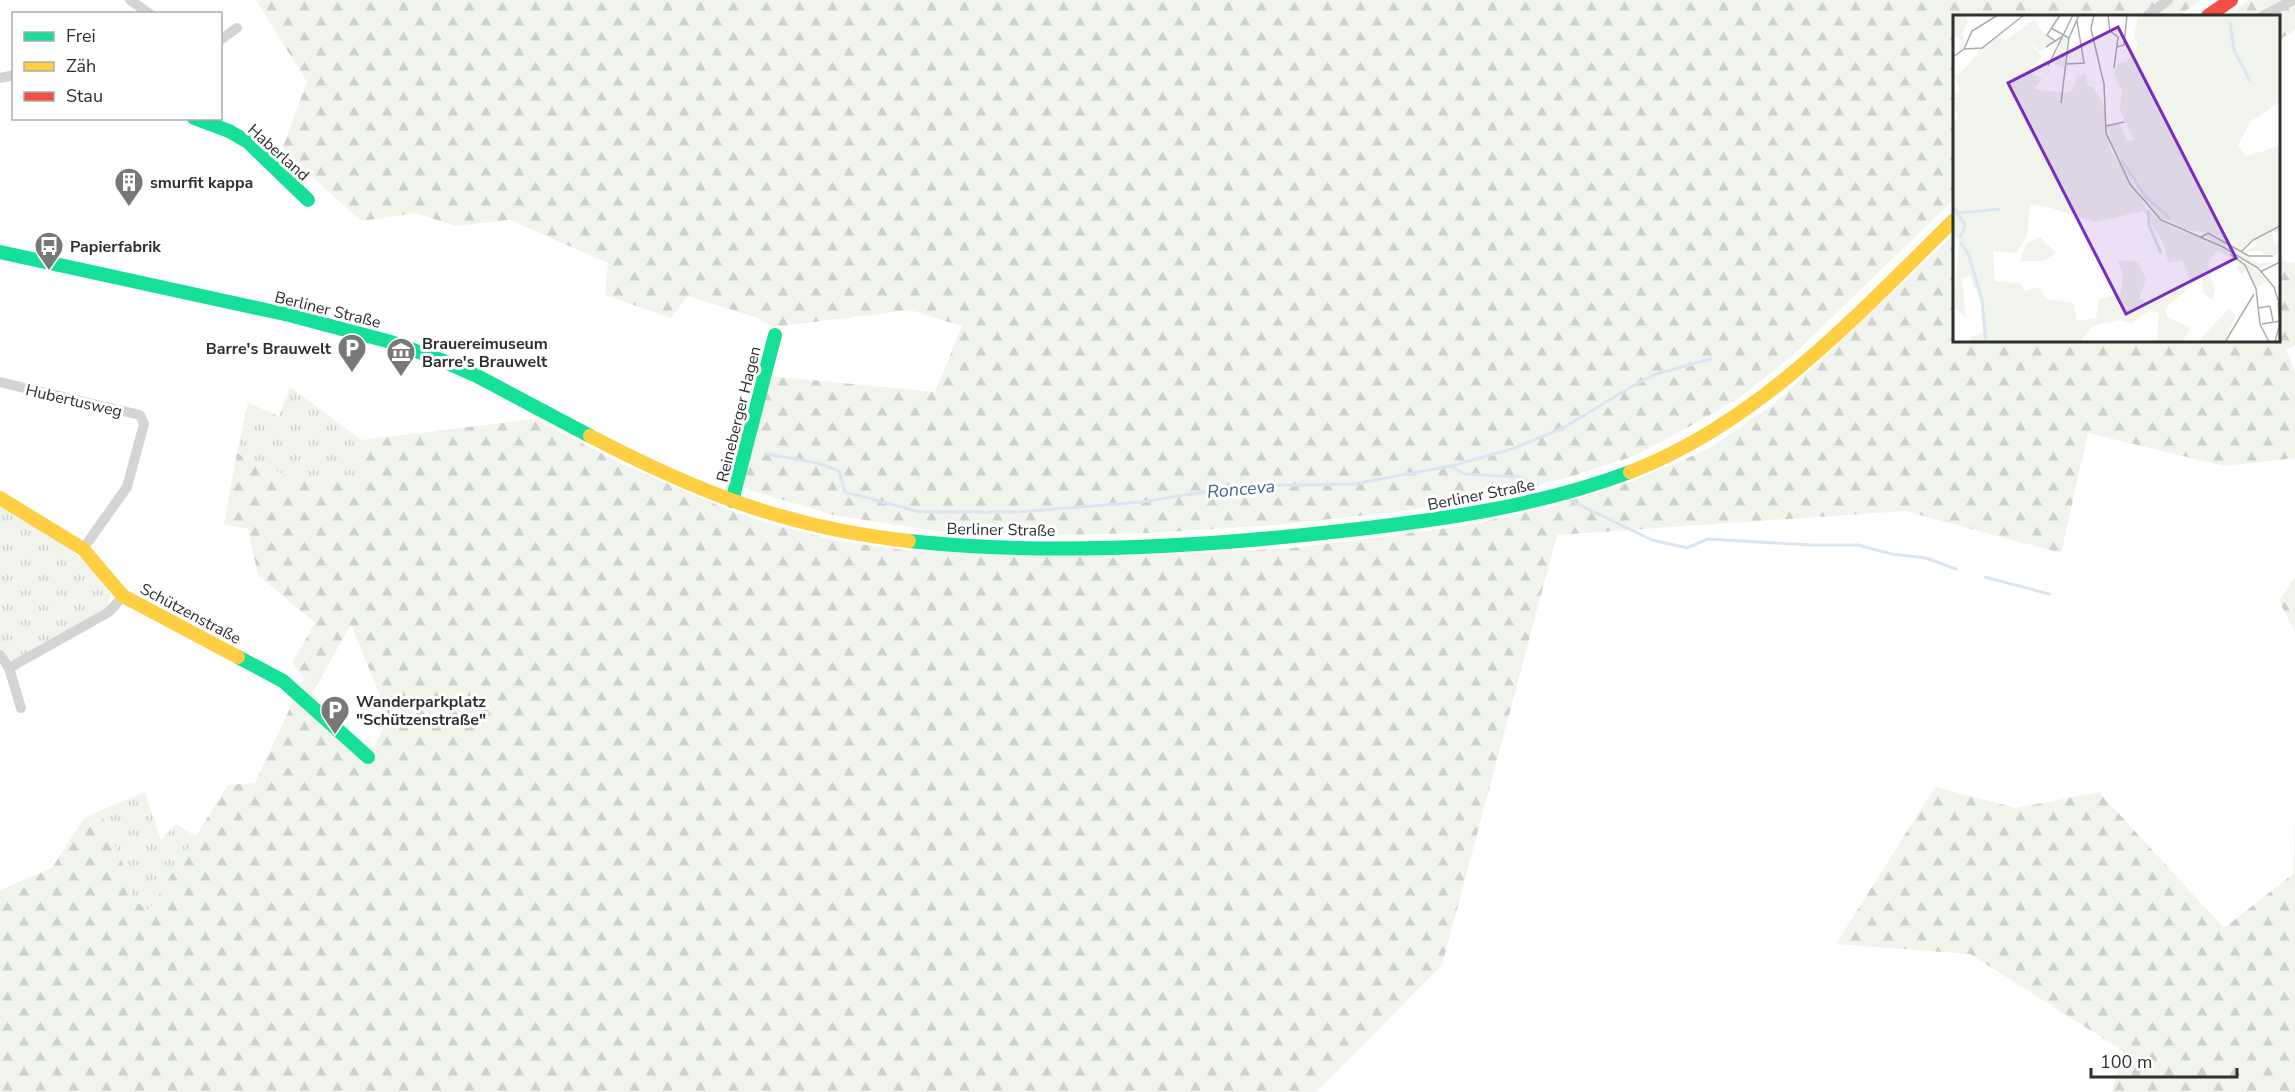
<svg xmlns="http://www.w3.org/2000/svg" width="2295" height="1092" font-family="'Nunito Sans',sans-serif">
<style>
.grass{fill:url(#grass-tufts)}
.forest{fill:url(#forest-firs);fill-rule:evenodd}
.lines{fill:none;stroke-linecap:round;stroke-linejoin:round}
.stream{stroke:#dbe5f0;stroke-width:3}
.street{stroke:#d4d4d4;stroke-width:10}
.fast{stroke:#16e098;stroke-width:14}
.slow{stroke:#ffcf43;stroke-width:14}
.jam{stroke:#f24e42;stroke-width:14}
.labels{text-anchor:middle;stroke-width:6;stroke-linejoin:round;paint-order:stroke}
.street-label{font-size:16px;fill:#2f2f2f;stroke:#fff}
.poi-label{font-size:16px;font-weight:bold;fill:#2f2f2f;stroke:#fff;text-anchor:start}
.water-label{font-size:18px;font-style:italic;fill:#44678a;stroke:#fff}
.inset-river{fill:none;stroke:#dbe5f0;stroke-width:3}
.inset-road{fill:none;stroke:#acacac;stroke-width:1.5}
.view{fill:#7b2cbf;fill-opacity:0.15;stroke:#7b2cbf;stroke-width:3}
.inset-edge{fill:none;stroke:#2f2f2f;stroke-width:3}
</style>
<defs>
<pattern id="grass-tufts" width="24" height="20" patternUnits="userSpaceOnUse" patternTransform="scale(1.5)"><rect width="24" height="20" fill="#f0f4ed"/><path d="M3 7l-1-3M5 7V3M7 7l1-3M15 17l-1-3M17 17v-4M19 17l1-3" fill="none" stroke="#ced2cc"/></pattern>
<pattern id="forest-firs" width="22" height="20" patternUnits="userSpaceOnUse" patternTransform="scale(1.5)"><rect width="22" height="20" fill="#f0f4ed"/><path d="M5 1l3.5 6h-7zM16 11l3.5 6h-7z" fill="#ced2cc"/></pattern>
</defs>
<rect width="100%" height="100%" fill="#fff"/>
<!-- grass -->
<path class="grass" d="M290,387L361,440L360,476L293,479L237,453L248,403L279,416Z
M0,503C29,522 100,563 111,594L107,608L15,660H9L0,648Z
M145,792L161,840L176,824L197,837L149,910L132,899L130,879L100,811Z"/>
<!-- forest -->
<path class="forest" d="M256,0H2201L2178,16H1954V199L1792,356L1739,398L1680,432L1634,456L1570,477L1508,492L1405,511L1276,525L1151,533L1052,535L936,531L833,515L734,485L759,375L935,392L962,326L910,310L773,327L758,318L688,296L671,318L605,295L608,263L510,220L456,226L415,213L361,221L282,149L307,82Z
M2249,0H2295V30L2279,40L2278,16H2226Z
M1954,234V340H2278L2279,260L2295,263V345L2286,350L2295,374V458L2224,466L2088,433L2061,553L1905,511L1557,535L1442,965L1316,1092H0V890L52,868L84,818L100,811L130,880L132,899L149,910L228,785L255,783L304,678L292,663L315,623L258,575L248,529L224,524L237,453L293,479L359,476L361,440L535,419L624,465L729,510L767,523L838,541L911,551L1059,556L1177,554L1293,548L1463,526L1551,507L1631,482L1708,449L1775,403ZM351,625L389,717L372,751L312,693Z
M2295,577V632L2279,601Z
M1935,787L2016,808L2099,792L2224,928L2293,874L2295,822V1092H2112L2123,1051L1970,954L1836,944Z"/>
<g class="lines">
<!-- stream -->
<path class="stream" d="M767,454L818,463L839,471L845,492L920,512H1018L1142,502L1241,486L1354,484L1451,466L1512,449L1563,428L1638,383L1656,374L1711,359
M1451,466L1465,474L1520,477L1538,485
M1567,499L1652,540L1687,548L1708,539L1811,545H1858L1892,554L1926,558L1956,569
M1985,577L2049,594"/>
<!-- street -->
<path class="street" d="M130,0L150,14
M2147,16L2168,0
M2263,16L2293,0
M220,40L237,28
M0,78L14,75
M0,382L140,415L144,424L127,487L83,549
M0,655L9,668L21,708
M9,668L109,612L123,596"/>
<!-- fast -->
<path class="fast" d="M194,118L229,131L248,142L308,200
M0,252L289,315L391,342L441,360L477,376L590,436
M732,501L775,335
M909,541C1049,556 1201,547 1341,531C1439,520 1537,507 1630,472
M238,657L283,681L368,757"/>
<!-- slow -->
<path class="slow" d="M590,436C697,492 788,528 909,541
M1630,472C1760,422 1857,315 1954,220
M0,498L83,549L123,596L238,657"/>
<!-- jam -->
<path class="jam" d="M2208,16L2231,0"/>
</g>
<!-- icons -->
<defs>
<g id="building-pin" transform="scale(1.5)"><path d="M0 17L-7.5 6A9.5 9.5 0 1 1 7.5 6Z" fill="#787878" stroke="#fff"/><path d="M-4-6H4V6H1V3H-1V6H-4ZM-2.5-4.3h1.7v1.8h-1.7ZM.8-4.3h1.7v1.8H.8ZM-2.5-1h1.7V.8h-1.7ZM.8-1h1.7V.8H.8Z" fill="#fff"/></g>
<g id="bus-pin" transform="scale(1.5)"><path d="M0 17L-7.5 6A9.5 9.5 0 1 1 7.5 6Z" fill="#787878" stroke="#fff"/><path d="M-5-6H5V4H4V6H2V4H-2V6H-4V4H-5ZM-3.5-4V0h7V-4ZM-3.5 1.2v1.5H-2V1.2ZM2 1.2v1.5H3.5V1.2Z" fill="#fff"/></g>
<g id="parking-pin" transform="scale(1.5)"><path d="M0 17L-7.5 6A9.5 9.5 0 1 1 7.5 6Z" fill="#787878" stroke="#fff"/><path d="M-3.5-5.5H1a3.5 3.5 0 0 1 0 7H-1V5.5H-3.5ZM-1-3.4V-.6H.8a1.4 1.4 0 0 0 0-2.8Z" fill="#fff"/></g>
<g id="museum-pin" transform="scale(1.5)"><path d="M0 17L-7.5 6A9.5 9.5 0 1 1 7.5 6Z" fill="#787878" stroke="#fff"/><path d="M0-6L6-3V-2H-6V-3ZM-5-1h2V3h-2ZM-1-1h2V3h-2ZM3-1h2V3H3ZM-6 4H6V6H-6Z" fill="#fff"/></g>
</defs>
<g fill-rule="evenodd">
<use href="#building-pin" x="129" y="182"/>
<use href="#bus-pin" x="49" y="246"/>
<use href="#parking-pin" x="352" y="348"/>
<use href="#museum-pin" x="401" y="352"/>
<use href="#parking-pin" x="335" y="710"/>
</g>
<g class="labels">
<!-- street labels -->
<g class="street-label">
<text transform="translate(279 152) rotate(42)" y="6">Haberland</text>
<text transform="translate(328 309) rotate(14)" y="6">Berliner Straße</text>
<text transform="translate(74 400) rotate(13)" y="6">Hubertusweg</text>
<text transform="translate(738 414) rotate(-76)" y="6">Reineberger Hagen</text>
<text transform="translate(1481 494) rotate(-11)" y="6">Berliner Straße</text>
<text transform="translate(1001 529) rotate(1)" y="6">Berliner Straße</text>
<text transform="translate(191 613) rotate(28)" y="6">Schützenstraße</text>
</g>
<!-- poi labels -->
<g class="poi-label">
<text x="150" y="188">smurfit kappa</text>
<text x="70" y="252">Papierfabrik</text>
<text x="422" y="349">Brauereimuseum<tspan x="422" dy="18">Barre's Brauwelt</tspan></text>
<text x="331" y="354" text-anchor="end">Barre's Brauwelt</text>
<text x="356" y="707">Wanderparkplatz<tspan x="356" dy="18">"Schützenstraße"</tspan></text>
</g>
<!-- water labels -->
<g class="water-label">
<text transform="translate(1241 489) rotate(-5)" y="6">Ronceva</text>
</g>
</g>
<!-- overview -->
<g transform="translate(1953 15)">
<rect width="327" height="327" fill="#fff"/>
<path d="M111,22L116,24L111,53L99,47L106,32L101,29ZM87,222L103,238L91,246H67L74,228Z" fill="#f0f4ed"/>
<path d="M185,0H327V87L298,106L285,130L293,141L327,131V219L319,216L321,230L327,228V238L315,242L307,236L292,237L304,229L300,224L289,235L295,241L306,249L327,245L307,253L251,221L256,218L233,215L203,200L178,167L160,134L154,111L166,108L174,126L181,125L167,96L169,75L161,60L165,48L173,47L185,30L181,22ZM81,5L85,10L73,21L89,42L76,57L89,64L81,74L112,78L119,76L124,62L132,59L135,72L139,71L150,87L156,132L194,194L216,211L260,228L300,251L314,266L303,273L293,255L289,259L283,254L286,249L265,235L254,248L262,275L259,285L250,277L249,261L239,269L229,245L215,248L211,230L191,196L142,207L95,192L77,190L74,221L63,238L40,236L42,266L66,268L72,276L86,272L93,284L121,288L124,306L143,303L146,284L168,279L170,259L164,245L185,247L193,264L186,283L195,288L211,280L214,282L221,272L234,274L212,294L214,302L238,313L229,327L204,326L206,298L197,295L178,308L166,305L141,310L127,327H16L18,322L30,318L28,287L17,261L9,263L13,303L1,292L6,227L0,219V107L5,103L0,88L17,83L5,60L25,42L24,35L37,32L36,28L44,22L53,25ZM276,294L283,301L271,327H250L248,323Z" fill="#f0f4ed"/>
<path d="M0,0H12L15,8L10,16L11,33L6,37L8,26L4,22L0,24ZM84,11L101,27L87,37L73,21ZM34,30L47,54L25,81L0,87V76L5,79L7,75L0,58L5,60Z" fill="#f0f4ed"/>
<path class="inset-river" d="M277,7L281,35L297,66M169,146L193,182L217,203M0,191L12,210L7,223M195,195L196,210L208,238M6,198L47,194M7,227L16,240L29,285L33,327"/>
<path class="inset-road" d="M141,0L138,14L151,69L153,118L177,169L208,205L270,232L305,253L321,272L327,291M155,0L157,16L165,22L161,53M98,13L116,23M102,26L94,20L107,0M93,32L110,21M164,32L171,30L174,0M11,34L29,33L71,0M0,42L11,34L19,16L45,0M114,49L131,48L124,6M95,51L120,0M108,88L116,23L126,0M153,111L171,107M248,222L255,218L296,241H320M289,236L300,225L327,211M277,239L292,250L303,274L307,309L316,327M307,257L327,247M305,293L317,291L320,306M309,309L327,306M272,327L301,279M322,327L327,308L325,288"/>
<path class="view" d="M165,12L283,243L173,299L55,68Z"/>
<rect width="327" height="327" class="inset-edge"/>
</g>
<!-- legend -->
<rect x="12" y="12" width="210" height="108" fill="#ffffff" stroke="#acacac" stroke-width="1.5"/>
<rect x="24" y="32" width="30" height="9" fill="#16e098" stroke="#acacac" stroke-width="1.5"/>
<text x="66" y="42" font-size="18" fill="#2f2f2f">Frei</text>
<rect x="24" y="62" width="30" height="9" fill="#ffcf43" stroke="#acacac" stroke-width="1.5"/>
<text x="66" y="72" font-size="18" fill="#2f2f2f">Zäh</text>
<rect x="24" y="92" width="30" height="9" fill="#f24e42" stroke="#acacac" stroke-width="1.5"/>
<text x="66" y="102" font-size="18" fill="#2f2f2f">Stau</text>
<!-- scale -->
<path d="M2091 1068v9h146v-9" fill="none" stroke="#2f2f2f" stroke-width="3"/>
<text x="2100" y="1068" font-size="18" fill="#2f2f2f" stroke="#ffffff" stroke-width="4.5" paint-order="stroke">100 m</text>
</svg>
